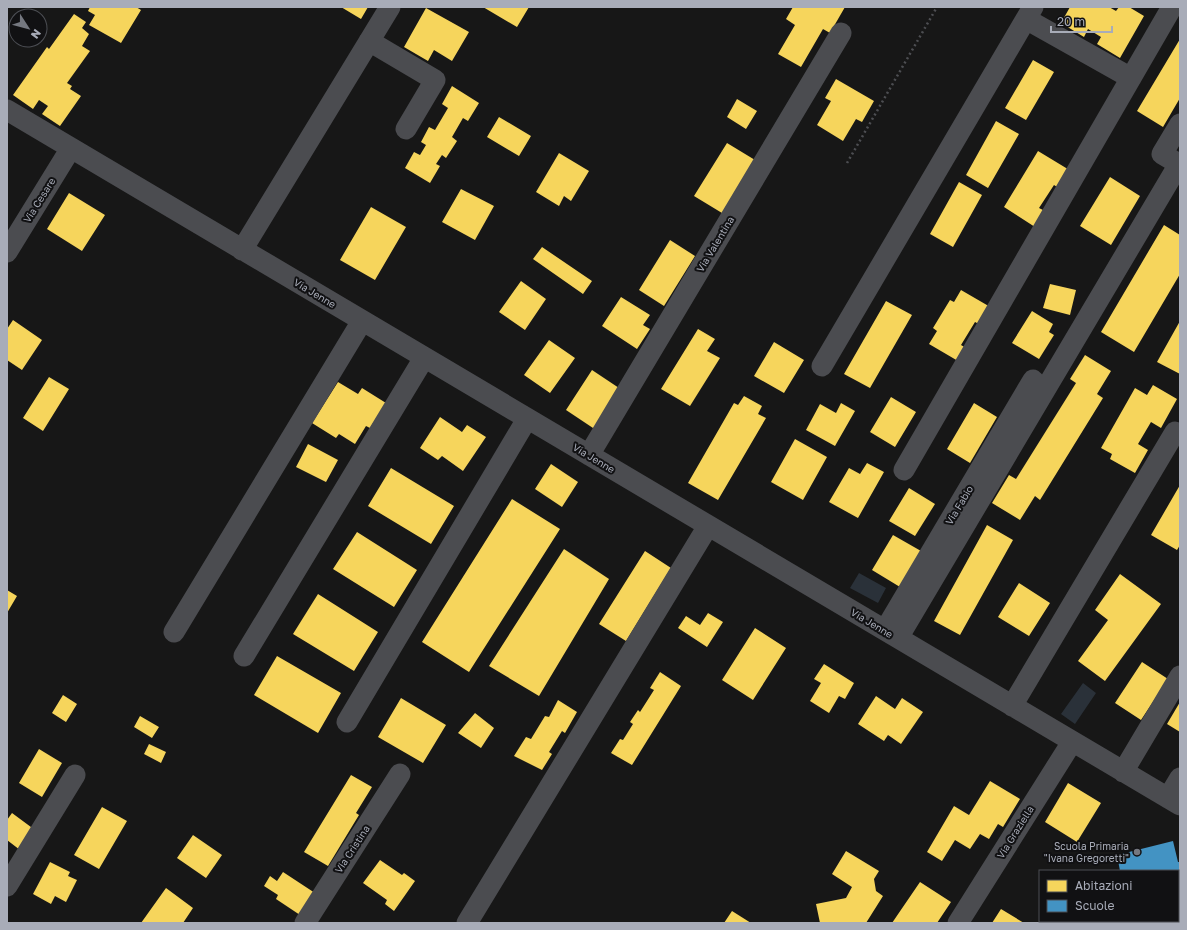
<svg xmlns="http://www.w3.org/2000/svg" width="1187" height="930" font-family="'Golos Text',sans-serif">
<style>
.water{fill:#2a3139}
.homes{fill:#f6d55c}
.schools{fill:#4393c3}
.lines{fill:none;stroke-linecap:round;stroke-linejoin:round}
.path{stroke:#4d4e52;stroke-width:2.5;stroke-dasharray:2 3;stroke-linecap:butt}
.minor{stroke:#4b4c50;stroke-width:21}
.poi-dot{fill:#757880;stroke:#111113;stroke-width:1.5}
.labels{text-anchor:middle;stroke-width:4;stroke-linejoin:round;paint-order:stroke}
.street-label{font-size:10px;fill:#a8acb8;stroke:#111113}
.poi-label{font-size:10px;fill:#a8acb8;stroke:#111113;text-anchor:end}
</style>
<rect width="100%" height="100%" fill="#171717"/>
<!-- water -->
<path class="water" d="M859,573L886,588L878,603L850,588Z
M1083,683L1096,693L1075,724L1061,714Z"/>
<!-- homes -->
<path class="homes" d="M90,7H136L141,10L121,43L89,25L95,15L88,11Z
M341,7H368L361,19Z
M483,7H529L517,27Z
M793,7H845L830,33L823,29L801,67L778,54L795,25L786,19Z
M1070,7H1109L1116,11L1119,7H1129L1144,16L1120,58L1097,44L1101,37L1088,29L1084,37L1061,23Z
M426,8L469,32L452,61L434,50L428,61L404,47Z
M74,14L86,22L82,28L89,34L82,46L90,51L67,83L72,86L70,89L81,96L60,126L42,114L48,106L39,100L33,109L13,95L47,47L49,49Z
M1180,39V98L1163,127L1137,111Z
M1033,60L1054,72L1026,120L1005,108Z
M836,79L874,101L862,122L856,119L843,141L817,125L831,101L825,98Z
M452,86L479,103L468,121L463,118L452,137L457,141L446,158L442,155L436,164L440,166L430,183L405,168L414,152L420,155L426,145L421,142L429,127L435,130L448,108L442,104Z
M737,99L757,111L746,129L727,117Z
M499,117L531,136L519,156L487,137Z
M996,121L1019,134L988,188L966,175Z
M727,143L755,160L722,213L694,196Z
M1038,151L1071,171L1060,189L1054,185L1039,208L1045,211L1035,227L1004,207Z
M559,153L589,171L571,201L564,196L559,206L536,192Z
M1110,177L1140,196L1111,245L1080,226Z
M959,182L982,195L953,247L930,234Z
M461,189L494,206L475,240L442,222Z
M69,193L105,215L82,251L47,229Z
M371,207L406,227L375,280L340,260Z
M1164,225L1180,235V274L1134,352L1101,332Z
M670,240L695,256L664,306L639,290Z
M542,247L592,281L583,294L533,259Z
M521,281L546,299L525,330L499,312Z
M1050,284L1076,290L1070,315L1043,308Z
M961,290L992,308L981,325L975,322L961,345L966,348L958,361L929,344L937,331L933,328L950,300L954,302Z
M621,297L650,315L643,325L650,329L637,349L602,326Z
M886,301L912,315L870,388L844,374Z
M1032,311L1053,324L1049,332L1054,335L1039,359L1012,343Z
M13,320L42,340L22,370L7,360V329Z
M1180,321V374L1157,362Z
M698,329L715,339L707,351L720,358L690,406L661,389Z
M549,340L575,358L550,393L524,375Z
M774,342L804,360L784,393L754,376Z
M1085,355L1111,371L1097,394L1103,398L1040,500L1035,496L1020,520L992,503L1009,475L1016,479L1076,383L1070,379Z
M592,370L622,390L596,430L566,410Z
M49,377L69,389L43,431L23,418Z
M338,382L358,394L362,388L386,403L370,428L366,426L355,444L339,434L336,438L312,423Z
M1153,385L1177,399L1161,428L1151,422L1138,444L1148,450L1135,473L1110,459L1112,454L1101,448L1135,388L1147,395Z
M744,396L762,406L758,414L766,418L718,500L688,483L734,403L738,405Z
M891,397L916,412L895,447L870,432Z
M841,403L855,411L835,446L806,430L820,404L836,413Z
M974,403L997,417L970,463L947,449Z
M440,417L462,432L467,425L486,437L463,471L442,456L438,460L420,448Z
M795,439L827,457L803,500L771,482Z
M308,444L338,460L326,482L296,467Z
M867,463L884,472L858,518L829,502L849,468L860,474Z
M551,464L578,482L562,507L535,489Z
M391,468L454,506L431,544L368,506Z
M1180,485V545L1177,550L1151,535Z
M909,488L935,504L915,536L889,521Z
M512,499L560,529L469,672L422,642Z
M987,525L1013,540L960,635L934,621Z
M357,532L417,570L394,607L333,569Z
M893,535L921,551L900,587L872,570Z
M564,549L609,579L539,696L489,666Z
M645,551L671,568L626,641L599,624Z
M1120,574L1161,604L1105,681L1078,661L1108,620L1095,610Z
M1019,583L1050,603L1029,636L998,617Z
M7,590L17,596L7,613Z
M318,594L378,632L354,671L293,634Z
M708,613L723,622L707,647L678,628L686,616L700,625Z
M755,628L786,648L753,700L722,680Z
M277,656L341,693L318,733L254,695Z
M1142,662L1168,679L1141,720L1115,703Z
M824,664L854,683L845,699L839,696L829,713L810,701L821,683L814,679Z
M660,672L681,686L632,765L611,753L620,739L623,740L633,724L630,722L638,710L640,712L654,690L650,688Z
M63,695L77,704L66,722L52,713Z
M876,696L895,709L902,698L923,712L901,744L888,735L884,741L858,724Z
M401,698L446,725L423,763L378,737Z
M558,700L577,712L565,733L562,731L549,752L552,754L542,770L514,756L526,737L531,739L545,716L549,717Z
M1180,702V732L1167,724Z
M475,713L494,728L481,748L458,733Z
M140,716L159,727L152,738L134,727Z
M149,744L166,752L161,763L144,754Z
M39,749L62,763L42,797L19,783Z
M351,775L372,787L356,813L359,815L328,866L304,852Z
M990,781L1020,799L1003,827L998,824L989,839L980,834L970,849L955,840L942,861L927,852L954,806L969,815Z
M1068,783L1101,803L1077,842L1045,822Z
M102,807L127,821L99,869L74,855Z
M12,813L35,830L20,850L7,840V820Z
M193,835L222,855L206,878L177,858Z
M846,851L879,871L874,879L876,891L883,896L866,923H820L816,904L846,898L852,887L832,874Z
M380,860L402,875L404,873L415,881L394,911L385,904L387,900L363,883Z
M50,862L70,872L68,876L77,880L66,902L55,896L51,904L33,894Z
M283,872L318,895L300,915L276,899L278,895L264,886L270,876L277,881Z
M920,882L951,902L937,923H892Z
M166,888L193,908L183,923H141Z
M1001,909L1024,923H992Z
M732,911L751,923H724Z"/>
<!-- schools -->
<path class="schools" d="M1173,841L1178,862H1180V923H1072L1071,921H1178V871H1120L1117,855Z"/>
<g class="lines">
<!-- path -->
<path class="path" d="M847,163L937,7"/>
<!-- minor -->
<path class="minor" d="M1026,19L1131,78
M369,41L435,80L406,129
M7,110L1180,805
M242,250L390,7
M7,252L71,148
M822,366L1033,7
M589,455L841,33
M904,470L1172,7
M885,630L1033,380
M174,632L362,321
M898,638L1179,164L1162,154L1180,124
M244,656L424,358
M1012,706L1175,432
M347,722L527,419
M1123,772L1180,676
M1168,798L1180,778
M7,886L75,775
M305,923L400,774
M467,923L708,526
M958,923L1072,742"/>
</g>
<!-- markers -->
<circle class="poi-dot" cx="1137" cy="852" r="4"/>
<g class="labels">
<!-- street labels -->
<g class="street-label">
<text transform="translate(39 200) rotate(-58)" y="4">Via Cesare</text>
<text transform="translate(715 244) rotate(-59)" y="4">Via Valentina</text>
<text transform="translate(315 293) rotate(31)" y="4">Via Jenne</text>
<text transform="translate(594 458) rotate(31)" y="4">Via Jenne</text>
<text transform="translate(959 505) rotate(-59)" y="4">Via Fabio</text>
<text transform="translate(872 623) rotate(31)" y="4">Via Jenne</text>
<text transform="translate(1015 832) rotate(-58)" y="4">Via Graziella</text>
<text transform="translate(352 849) rotate(-57)" y="4">Via Cristina</text>
</g>
<!-- poi labels -->
<g class="poi-label">
<text x="1129" y="850">Scuola Primaria<tspan x="1129" dy="12">"Ivana Gregoretti"</tspan></text>
</g>
</g>
<!-- border -->
<rect width="1187" height="930" fill="none" stroke="#a8acb8" stroke-width="16"/>
<!-- legend -->
<rect x="1039" y="870" width="140" height="52" fill="#111113" stroke="#4d4f55"/>
<rect x="1047" y="880" width="20" height="12" fill="#f6d55c" stroke="#4d4f55"/>
<text x="1075" y="890" font-size="12" fill="#a8acb8">Abitazioni</text>
<rect x="1047" y="900" width="20" height="12" fill="#4393c3" stroke="#4d4f55"/>
<text x="1075" y="910" font-size="12" fill="#a8acb8">Scuole</text>
<!-- north arrow -->
<g transform="translate(28 28) rotate(126)"><circle r="19" fill="#111113" stroke="#4d4f55"/>
<path d="M0-3L7 15L0 10L-7 15Z" fill="#757880"/>
<text y="-6" font-size="11" font-weight="bold" text-anchor="middle" fill="#a8acb8">N</text>
</g>
<!-- scale -->
<path d="M1051 26v6h61v-6" fill="none" stroke="#a8acb8" stroke-width="2"/>
<text x="1057" y="26" font-size="12" fill="#a8acb8" stroke="#111113" stroke-width="3" paint-order="stroke">20 m</text>
</svg>
